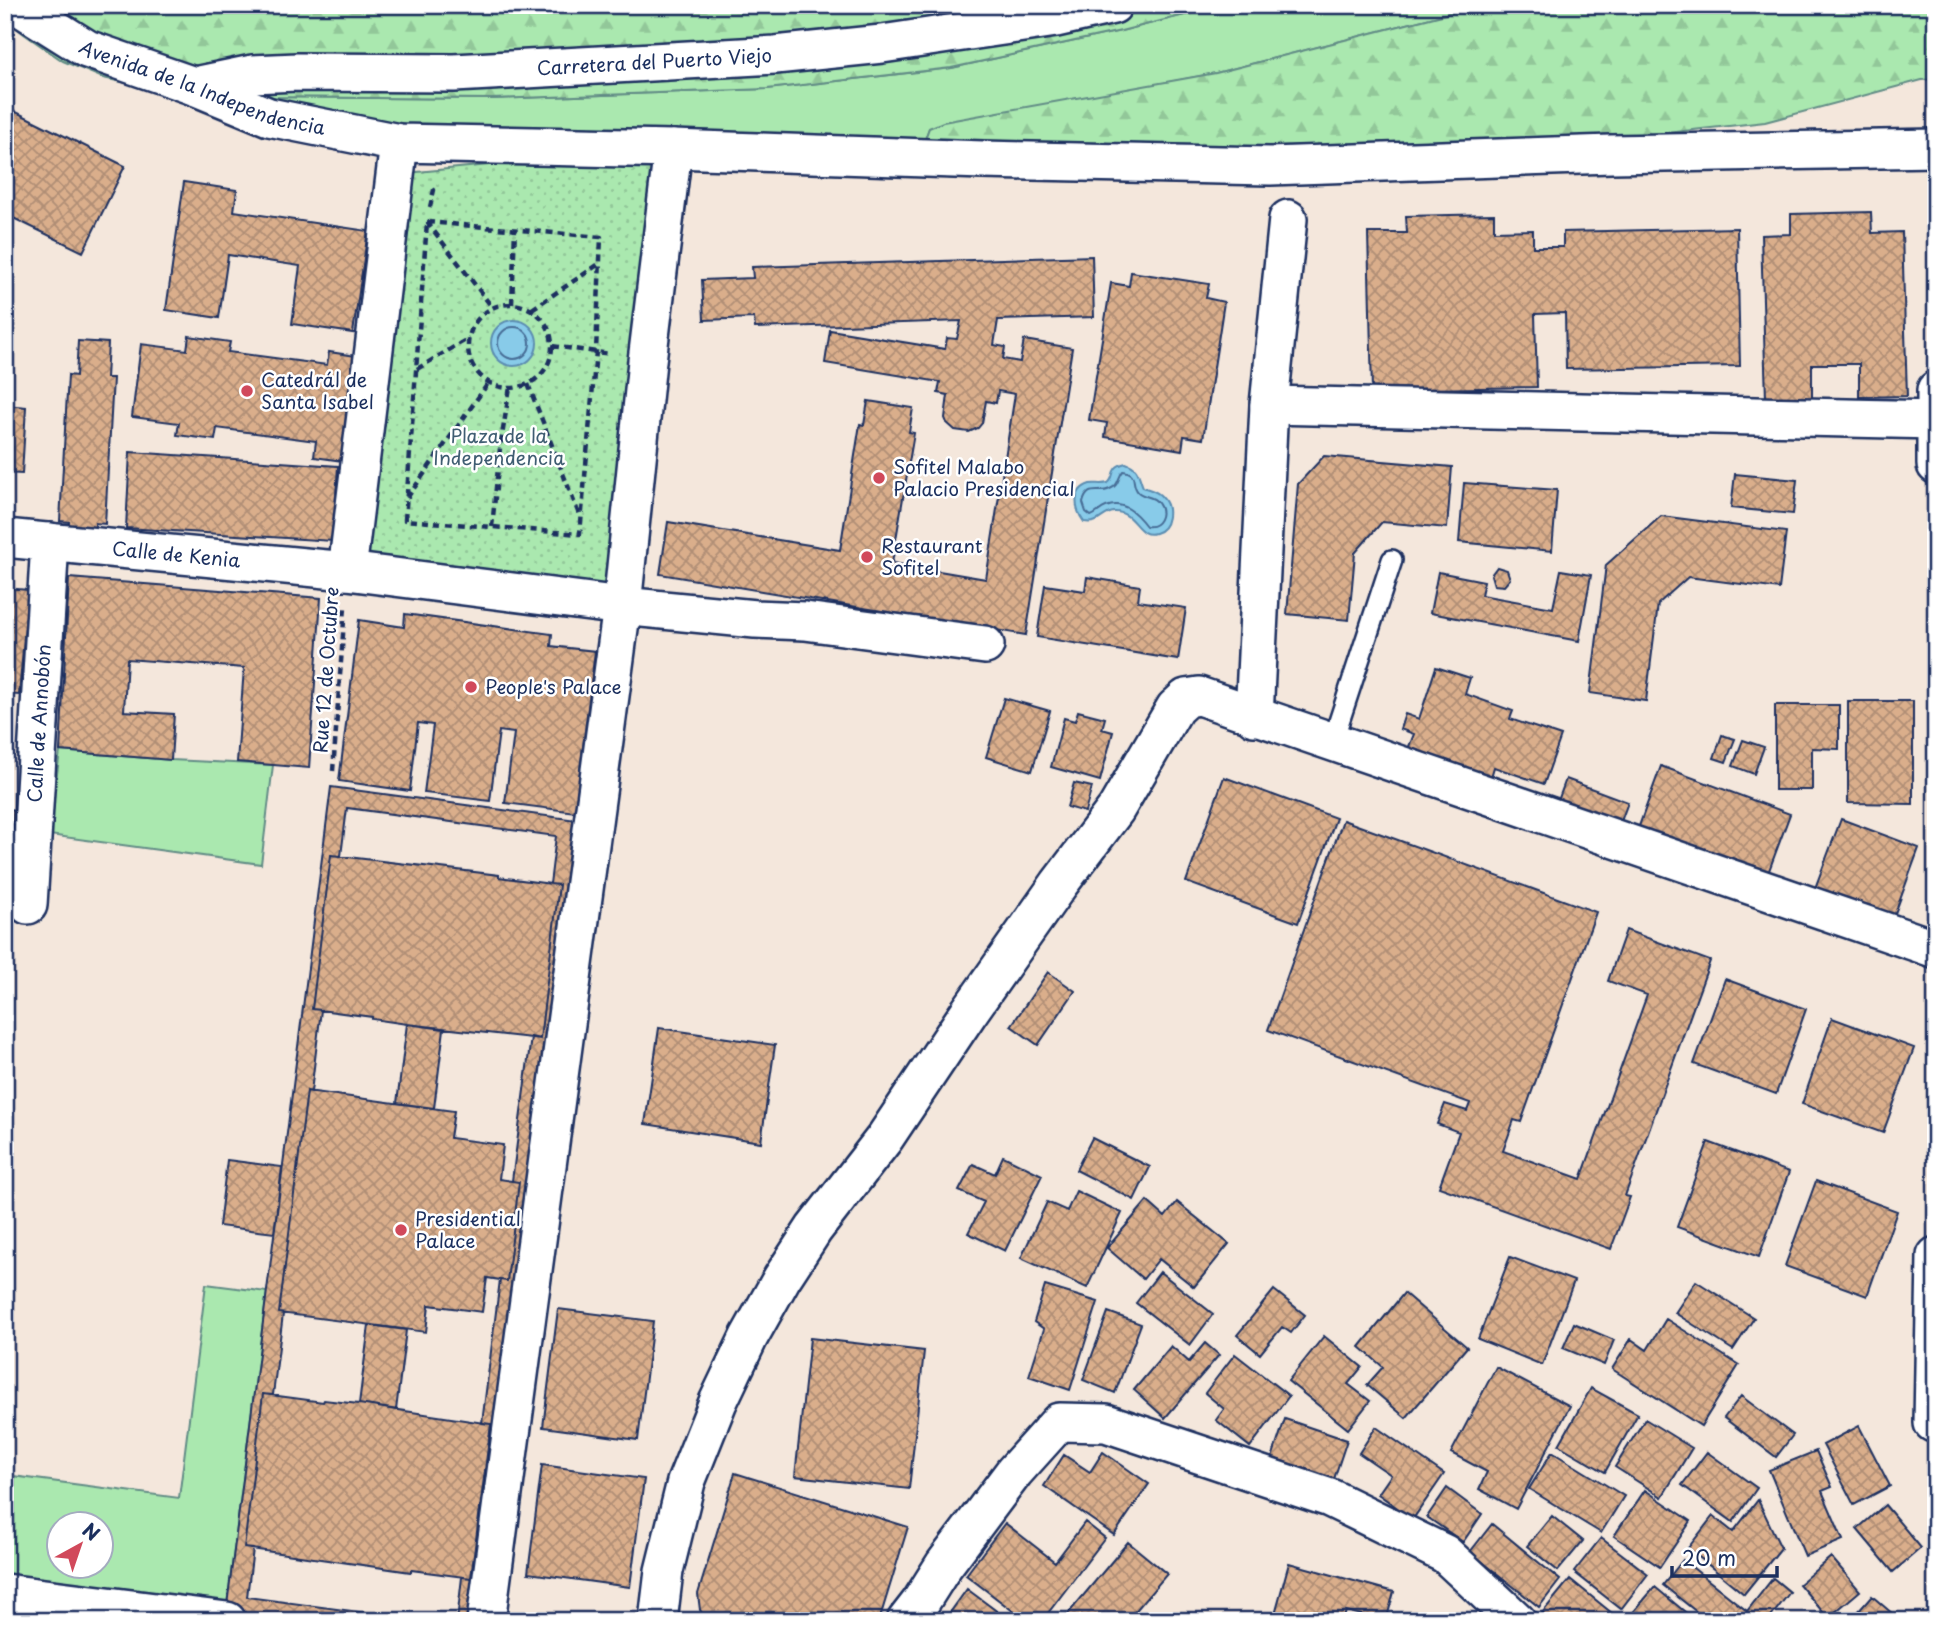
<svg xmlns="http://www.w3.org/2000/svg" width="1941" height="1626" font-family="'Playpen Sans',sans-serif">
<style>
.grass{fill:#aae8af;stroke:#628c86;stroke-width:2;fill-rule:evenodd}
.forest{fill:url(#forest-firs);stroke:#628c86;stroke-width:2}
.park{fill:url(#park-dots);stroke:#628c86;stroke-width:2}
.water{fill:#88cbe9;stroke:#5c8db1;stroke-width:2}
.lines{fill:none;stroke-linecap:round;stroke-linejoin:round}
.shore{stroke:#476d96;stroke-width:2}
.building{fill:url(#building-cross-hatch);stroke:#1b2f5e;stroke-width:2}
.lane-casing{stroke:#1b2f5e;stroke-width:24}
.street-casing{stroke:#1b2f5e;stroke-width:42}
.path{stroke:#1b2f5e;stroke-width:4.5;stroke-dasharray:7 5;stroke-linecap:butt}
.lane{stroke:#fff;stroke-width:19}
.street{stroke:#fff;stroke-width:37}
.poi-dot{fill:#d1495b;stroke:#fff;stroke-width:2.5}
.labels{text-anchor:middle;stroke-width:5;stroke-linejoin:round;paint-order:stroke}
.street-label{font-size:19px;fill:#1b2f5e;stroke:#fff}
.poi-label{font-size:19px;fill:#1b2f5e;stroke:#fff;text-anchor:start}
.park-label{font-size:19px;fill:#3f5d72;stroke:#fff}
</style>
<defs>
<pattern id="forest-firs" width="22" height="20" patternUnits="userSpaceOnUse" patternTransform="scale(1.75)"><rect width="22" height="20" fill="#aae8af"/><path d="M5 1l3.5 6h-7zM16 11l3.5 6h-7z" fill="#92c799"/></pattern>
<pattern id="park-dots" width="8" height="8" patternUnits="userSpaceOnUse" patternTransform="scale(1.75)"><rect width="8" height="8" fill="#aae8af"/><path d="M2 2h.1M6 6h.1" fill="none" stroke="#92c799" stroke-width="1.8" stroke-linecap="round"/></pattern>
<pattern id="building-cross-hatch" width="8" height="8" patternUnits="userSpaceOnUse" patternTransform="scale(1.75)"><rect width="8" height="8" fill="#daae8b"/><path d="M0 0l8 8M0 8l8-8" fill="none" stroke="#b08e75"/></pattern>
</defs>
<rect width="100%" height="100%" fill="#f4e7dc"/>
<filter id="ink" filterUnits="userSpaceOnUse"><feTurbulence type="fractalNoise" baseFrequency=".0143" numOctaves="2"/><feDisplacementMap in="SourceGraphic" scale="14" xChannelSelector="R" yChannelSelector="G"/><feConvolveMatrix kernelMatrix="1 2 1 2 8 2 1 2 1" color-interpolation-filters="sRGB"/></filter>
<g filter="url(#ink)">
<!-- grass -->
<path class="grass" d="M1224,5H1481L1216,73L929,128L925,139L662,147L410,137L259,97L492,99L767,89L952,68L1121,31Z
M60,751L171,760L273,765L261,864L49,835Z
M206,1284L267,1292L226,1613L5,1586V1475L179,1498ZM60,1524H102V1566H60Z"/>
<!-- forest -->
<path class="forest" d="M5,5H1224L1121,31L951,68L767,89L492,99L259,97L161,90L103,78L63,61L24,34L5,19Z
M1481,5H1936V79L1922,80L1765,122L1594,141L1273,146L944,156L931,150L925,139L929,128L943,122L1216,73Z"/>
<!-- park -->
<path class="park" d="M654,149L622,606L356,585L386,175Z"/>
<!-- water -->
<path class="water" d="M491 343a23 23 0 1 1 46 0a23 23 0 1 1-46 0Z
M1126,463C1140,468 1138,476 1143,487C1150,490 1157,491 1162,497C1172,507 1170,529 1155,533C1137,539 1135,511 1114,512C1102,513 1100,525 1084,522C1075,510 1071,490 1090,484C1095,483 1103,485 1108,483C1116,478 1108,467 1126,463Z"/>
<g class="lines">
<!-- shore -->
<path class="shore" d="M498 343a16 16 0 1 1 32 0a16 16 0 1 1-32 0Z
M1123,471C1139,473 1130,483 1138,492C1144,498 1153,495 1158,503C1166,514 1159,528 1146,526C1136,513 1124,500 1106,507C1100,509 1097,514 1091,516L1086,512L1083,503C1088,484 1098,495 1110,489C1119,486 1118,477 1123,471Z"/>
</g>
<!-- building -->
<path class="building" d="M12,110L125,166L83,252L5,214V124Z
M184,182L237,190L234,211L368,231L353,333L292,324L300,266L228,255L219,318L166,310Z
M1871,212L1872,233L1902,232L1907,396L1859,397V364H1812V398L1766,399L1761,235L1791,234V214Z
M1494,214V231L1533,230V247H1563V232L1737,228L1740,366L1566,369L1565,313L1535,314L1537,387L1372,390L1368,233H1407L1406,216Z
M1092,256L1094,317L998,320L994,345L1005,347L1003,359L1020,362L1024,340L1072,348L1026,635L660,574L668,522L840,550L860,424L864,425L868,401L913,408L909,432L914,433L892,563L986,579L1015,394L998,391L996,403L986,401L982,423L978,428L969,432L955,430L947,423L945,418L948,395L938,393L940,382L825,363L830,330L945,349L947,338L957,339L961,321L755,328L754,318L704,320L702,280L753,278L752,267Z
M1131,272L1209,284L1206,298L1224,302L1203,439L1184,436L1182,450L1105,437L1107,423L1089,420L1111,283L1129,286Z
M189,336L230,342L228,352L327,365L329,352L363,357L350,462L314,457L316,441L217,428L215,440L177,435L179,423L132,417L141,344L187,350Z
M78,341L108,343L106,378H113L105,524L95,523V529L69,527V522L60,521L68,375L76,376Z
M5,405L26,407L22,474L5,473Z
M130,452L338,466L333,541L126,528Z
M1324,456L1452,467L1447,528L1382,522L1355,553L1349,620L1287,614L1298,484Z
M1735,474L1797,480L1793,514L1731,508Z
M1464,483L1557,490L1552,551L1459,542Z
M1661,516L1786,532L1779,589L1688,577L1658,604L1646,701L1590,693L1606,565Z
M1497,567L1507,570L1510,579L1504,586L1494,585L1491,575Z
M1561,570L1591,575L1579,641L1430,613L1438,572L1484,581L1481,595L1553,608Z
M1087,577L1140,586L1138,601L1186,608L1178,660L1037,637L1045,585L1085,591Z
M69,578L321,598L309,768L237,762L244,668L127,659L124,711L174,714L171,760L60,751Z
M5,588L28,590L19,695L5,694Z
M405,614L552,634L551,646L595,651L575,812L505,803L514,733L499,731L490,801L424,793L433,725L418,723L410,791L339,781L359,620L404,627Z
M1436,667L1470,678L1465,694L1513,711L1510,719L1561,736L1544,784L1494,767L1491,777L1408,749L1414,734L1400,729L1405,714L1419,719Z
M1004,698L1050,711L1032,771L986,757Z
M1848,701H1913V804L1848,803Z
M1775,705H1839V749L1812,748V790H1775Z
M1078,711L1105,718L1102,729L1113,732L1100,781L1051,767L1064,718L1075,721Z
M1722,735L1735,739L1726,762L1714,758Z
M1743,740L1764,747L1754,774L1733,766Z
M1661,766L1790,814L1767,876L1638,829Z
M1224,777L1336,818L1298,923L1186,882Z
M1566,779L1628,802L1616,835L1554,812Z
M1074,783L1092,787L1085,812L1067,807Z
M331,787L577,820L475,1621H457L462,1577L471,1578L491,1424L482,1423L500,1280L507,1281L519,1182L512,1181L531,1037L540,1039L559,885L550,884L556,836L347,808L341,856L331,855L312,1009L321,1010L311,1092L307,1091L279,1313L283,1314L273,1395L263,1394L244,1548L253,1549L247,1597L426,1621H284L226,1613Z
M5,809L15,810L11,873L5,872Z
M1841,819L1919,848L1890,927L1811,899Z
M1343,820L1596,912L1521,1122L1514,1120L1503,1151L1581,1179L1647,995L1608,981L1626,930L1710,961L1625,1196L1630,1197L1611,1249L1439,1187L1459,1132L1437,1124L1445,1104L1467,1111L1470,1103L1268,1030Z
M331,855L499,875V877L559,885L540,1039L407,1024L372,1019V1017L312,1009Z
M1048,972L1075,991L1038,1045L1011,1026Z
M1725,979L1806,1009L1776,1094L1694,1064Z
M1832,1018L1914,1048L1883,1133L1802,1104Z
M407,1024L444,1029L434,1108L397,1103Z
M659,1028L775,1045L761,1142L645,1124Z
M307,1091L454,1111L450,1138L503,1145L499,1179L519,1182L507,1281L487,1278L482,1312L429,1305L426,1332L279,1313Z
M1092,1138L1150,1167L1134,1200L1076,1170Z
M1708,1142L1789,1172L1759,1257L1677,1227Z
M1003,1156L1042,1175L1005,1251L968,1233L984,1202L959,1191L973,1164L995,1174Z
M227,1160L282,1167L274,1233L219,1226Z
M1816,1181L1897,1211L1867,1296L1785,1266Z
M1076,1191L1122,1213L1087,1288L1021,1258L1047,1202L1067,1211Z
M1147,1201L1165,1217L1177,1202L1229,1244L1194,1287L1159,1259L1143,1279L1107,1248Z
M1510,1257L1574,1281L1542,1365L1478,1339Z
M1160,1272L1213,1314L1190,1345L1136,1303Z
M1696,1281L1754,1318L1733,1350L1675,1313Z
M1045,1286L1098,1302L1070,1390L1029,1376L1044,1329L1034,1322Z
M1274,1290L1305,1315L1291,1333L1282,1327L1260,1354L1237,1335Z
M1404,1293L1467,1347L1406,1418L1367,1385L1383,1367L1360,1347Z
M558,1309L653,1321L638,1440L543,1427Z
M1108,1312L1141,1324L1115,1393L1083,1380Z
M1666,1319L1739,1365L1701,1426L1612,1369L1631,1339L1647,1350Z
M1574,1323L1614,1340L1604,1365L1563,1348Z
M369,1325L406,1330L396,1410L359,1404Z
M1324,1336L1362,1367L1348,1384L1370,1401L1348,1429L1288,1381Z
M810,1338L924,1351L909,1489L795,1476Z
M1205,1343L1219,1355L1165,1418L1134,1390L1171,1346L1189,1362Z
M1235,1354L1289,1396L1250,1447L1216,1420L1224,1409L1205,1393Z
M1496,1367L1570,1406L1516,1509L1479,1489L1487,1472L1451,1453Z
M1591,1388L1638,1414L1605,1472L1559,1445Z
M263,1394L323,1402L324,1400L359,1404L491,1424L471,1578L411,1570V1572L244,1548Z
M1741,1396L1793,1435L1776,1457L1724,1418Z
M1285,1419L1347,1440L1334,1479L1272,1458Z
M1645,1419L1692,1448L1662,1497L1615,1467Z
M1859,1426L1890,1486L1854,1505L1823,1445Z
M1376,1427L1444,1474L1413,1519L1378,1494L1391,1475L1359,1453Z
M1816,1451L1832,1487L1822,1491L1843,1540L1805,1556L1769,1470Z
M1103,1452L1149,1484L1114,1535L1044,1486L1064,1455L1090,1472Z
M1552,1452L1624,1496L1601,1533L1529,1489Z
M1707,1452L1757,1488L1733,1522L1682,1485Z
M542,1465L644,1479L630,1587L528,1573Z
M735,1473L908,1527L879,1621H706L700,1610L698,1594Z
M1447,1488L1482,1514L1463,1542L1427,1517Z
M1645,1490L1691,1521L1660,1567L1614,1536Z
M1758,1500L1781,1548L1744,1594L1688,1548L1713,1516L1733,1532Z
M1885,1505L1921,1548L1893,1572L1857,1529Z
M1552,1516L1583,1541L1558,1571L1527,1546Z
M1085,1522L1105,1538L1042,1621H1026L966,1575L1005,1523L1055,1562Z
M1492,1524L1560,1580L1539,1607L1470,1552Z
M1601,1538L1648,1574L1621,1609L1574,1572Z
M1128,1542L1167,1574L1127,1621H1062Z
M1831,1557L1860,1591L1828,1618L1799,1584Z
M1683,1560L1747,1611L1773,1578L1790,1592L1768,1621H1708L1663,1585Z
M1289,1563L1394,1592L1386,1621L1346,1611L1343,1621H1273Z
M1570,1579L1613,1614L1608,1621H1552L1542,1613Z
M1655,1587L1696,1621H1636L1630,1616Z
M967,1589L1010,1621H944Z
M1872,1596L1901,1621H1850Z"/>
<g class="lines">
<!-- lane casing -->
<g class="lane-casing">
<path id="lane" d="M1332,743L1392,560"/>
</g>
<!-- street casing -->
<g class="street-casing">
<g id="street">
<path id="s1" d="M17,5L87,49L194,86L269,117L399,143L673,149L983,160L1270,166L1611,154L1936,148"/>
<path id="s2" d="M194,86L252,74L297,72L454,73L775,55L882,44L1056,18L1113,5"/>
<path d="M1936,390V465"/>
<path d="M1269,405L1936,420"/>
<path id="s3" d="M5,538L347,571L622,606L755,619L805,621L985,645"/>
<path d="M347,571L399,143"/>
<path d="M1254,717L1269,405L1288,219"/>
<path id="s4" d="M28,905L50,542"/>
<path d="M1933,1423L1936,1256"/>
<path d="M5,1593L227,1621"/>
<path d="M486,1621L622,606L647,361L673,149"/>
<path d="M658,1621L664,1571L686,1482L718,1402L749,1337L782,1278L814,1229L884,1139L969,1012L1059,884L1116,809L1175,708L1186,698L1199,696L1936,949"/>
<path d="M906,1621L920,1603L944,1565L1014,1472L1059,1422L1106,1423L1330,1498L1445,1554L1517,1621"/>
</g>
</g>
<!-- path -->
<path class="path" d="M430,207L434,190L431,186
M427,222L601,237L596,351L580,534L405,520Z
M427,222L492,307
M512,304L515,229
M468 346a42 42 0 1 1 84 0a42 42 0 1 1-84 0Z
M532,309L599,264
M552,346L611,354
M417,369L469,338
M528,384L580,517
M407,498L489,382
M492,527L500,448L510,387
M333,771L345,607"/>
<!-- lane -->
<use href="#lane" class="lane"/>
<!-- street -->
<use href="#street" class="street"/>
</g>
</g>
<!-- markers -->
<g class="poi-dot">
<circle cx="247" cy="391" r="7"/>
<circle cx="879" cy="478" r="7"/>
<circle cx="867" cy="557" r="7"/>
<circle cx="471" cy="687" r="7"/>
<circle cx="401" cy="1230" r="7"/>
</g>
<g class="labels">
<!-- street labels -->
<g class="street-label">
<text dy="7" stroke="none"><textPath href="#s2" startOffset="462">Carretera del Puerto Viejo</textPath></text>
<text dy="7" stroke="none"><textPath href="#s1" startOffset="205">Avenida de la Independencia</textPath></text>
<text dy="7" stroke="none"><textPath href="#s3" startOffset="172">Calle de Kenia</textPath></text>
<text transform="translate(326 670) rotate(-86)" y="7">Rue 12 de Octubre</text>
<text dy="7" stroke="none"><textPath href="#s4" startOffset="182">Calle de Annobón</textPath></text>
</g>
<!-- poi labels -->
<g class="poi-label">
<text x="261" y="387">Catedrál de<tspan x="261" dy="22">Santa Isabel</tspan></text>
<text x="893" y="474">Sofitel Malabo<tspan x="893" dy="22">Palacio Presidencial</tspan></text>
<text x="881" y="553">Restaurant<tspan x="881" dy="22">Sofitel</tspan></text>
<text x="485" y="694">People's Palace</text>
<text x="415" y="1226">Presidential<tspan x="415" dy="22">Palace</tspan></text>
</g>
<!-- park labels -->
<g class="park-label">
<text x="499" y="443">Plaza de la<tspan x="499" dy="22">Independencia</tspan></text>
</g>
</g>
<!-- margin -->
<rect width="1941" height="1626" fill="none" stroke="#fff" stroke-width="28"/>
<rect x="14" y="14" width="1913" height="1598" fill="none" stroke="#1b2f5e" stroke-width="2.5" filter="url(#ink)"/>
<!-- north arrow -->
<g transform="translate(80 1545) rotate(40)"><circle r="33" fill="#ffffff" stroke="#a4acbf" stroke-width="2"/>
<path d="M0-5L12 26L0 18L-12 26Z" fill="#d1495b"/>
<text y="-10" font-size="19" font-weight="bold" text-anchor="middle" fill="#1b2f5e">N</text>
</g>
<!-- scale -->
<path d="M1672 1566v10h105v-10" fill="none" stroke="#1b2f5e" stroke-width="3.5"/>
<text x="1682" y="1566" font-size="21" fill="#1b2f5e" stroke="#ffffff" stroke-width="5" paint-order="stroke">20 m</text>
</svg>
